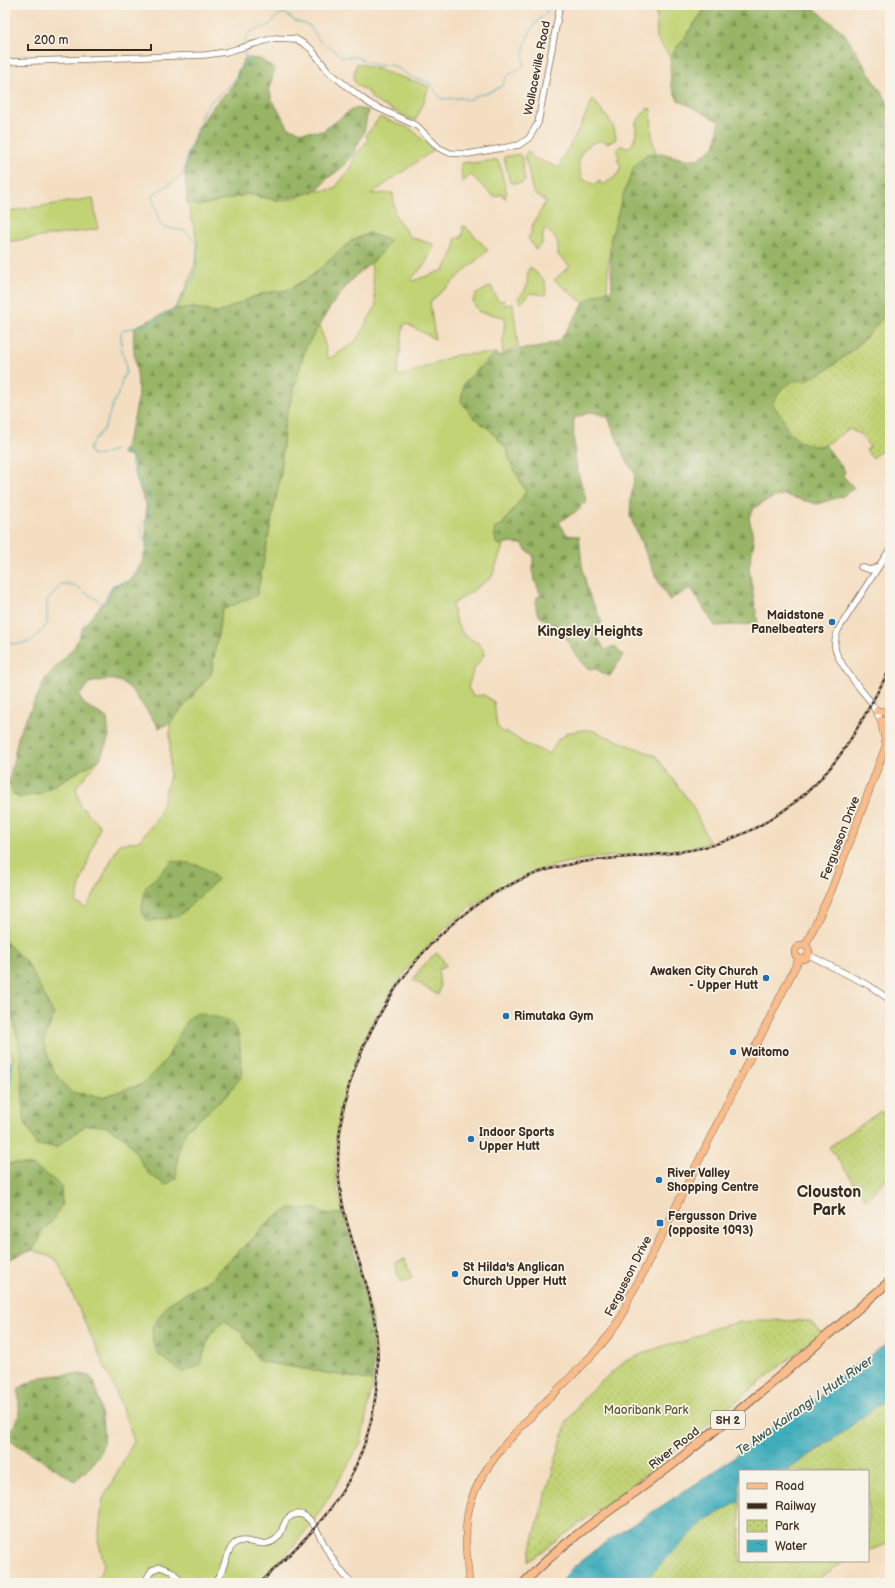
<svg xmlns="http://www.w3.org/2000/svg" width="895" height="1588" font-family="'Balsamiq Sans',sans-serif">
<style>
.grass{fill:#c1d375;stroke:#7e7e4a}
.forest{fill:url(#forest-firs);stroke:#6a7042}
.park{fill:url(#park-dots);stroke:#7e7e4a}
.water{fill:url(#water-ripples);stroke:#3d6c6d}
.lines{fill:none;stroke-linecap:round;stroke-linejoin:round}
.stream{stroke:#3fadbc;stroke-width:1}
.river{stroke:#3fadbc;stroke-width:7}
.minor-casing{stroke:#7c6957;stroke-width:7}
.major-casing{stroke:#7c6957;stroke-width:8}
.highway-casing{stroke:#7c6957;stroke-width:10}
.minor{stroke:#fff;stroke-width:5.5}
.major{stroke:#f9bc8a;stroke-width:7}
.highway{stroke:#f9bc8a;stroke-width:8}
.rail-casing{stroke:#3b2a1e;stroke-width:2.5}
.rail{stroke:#f7f3e8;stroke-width:1;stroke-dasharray:3;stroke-linecap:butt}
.poi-dot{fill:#1f6fb2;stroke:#f7f3e8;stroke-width:1.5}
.labels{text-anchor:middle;stroke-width:3.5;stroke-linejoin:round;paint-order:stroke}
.shield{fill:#f7f3e8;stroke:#73665b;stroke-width:1}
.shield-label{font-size:11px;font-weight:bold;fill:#3b2a1e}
.street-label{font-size:12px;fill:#3b2a1e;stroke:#f7f3e8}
.poi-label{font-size:12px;font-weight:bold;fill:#3b2a1e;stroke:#f7f3e8;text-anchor:start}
.park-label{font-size:12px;fill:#5c5434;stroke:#f7f3e8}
.water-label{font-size:13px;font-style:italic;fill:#3c5855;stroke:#f7f3e8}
.quarter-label{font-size:14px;font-weight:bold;fill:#3b2a1e;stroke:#f7f3e8}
.district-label{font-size:16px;font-weight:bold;fill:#3b2a1e;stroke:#f7f3e8}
</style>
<defs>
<pattern id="forest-firs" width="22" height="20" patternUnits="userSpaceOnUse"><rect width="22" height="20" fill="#98b566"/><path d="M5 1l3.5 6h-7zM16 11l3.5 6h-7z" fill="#7d9353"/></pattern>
<pattern id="park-dots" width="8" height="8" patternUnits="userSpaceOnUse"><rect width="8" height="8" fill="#c1d375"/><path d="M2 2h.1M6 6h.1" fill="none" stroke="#a7b565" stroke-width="1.8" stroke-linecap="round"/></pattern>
<pattern id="water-ripples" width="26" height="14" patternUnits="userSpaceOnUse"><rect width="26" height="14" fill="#3fadbc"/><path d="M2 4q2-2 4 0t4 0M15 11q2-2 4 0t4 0" fill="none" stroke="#368d98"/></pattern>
</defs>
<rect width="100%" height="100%" fill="#f7f3e8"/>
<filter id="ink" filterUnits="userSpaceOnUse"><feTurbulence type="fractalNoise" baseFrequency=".025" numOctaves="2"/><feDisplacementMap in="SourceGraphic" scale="8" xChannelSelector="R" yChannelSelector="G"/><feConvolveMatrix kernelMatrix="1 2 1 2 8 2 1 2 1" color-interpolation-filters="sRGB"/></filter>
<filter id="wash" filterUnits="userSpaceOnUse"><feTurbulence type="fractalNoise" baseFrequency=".012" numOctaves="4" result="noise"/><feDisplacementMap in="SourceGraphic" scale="16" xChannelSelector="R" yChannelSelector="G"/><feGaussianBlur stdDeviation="0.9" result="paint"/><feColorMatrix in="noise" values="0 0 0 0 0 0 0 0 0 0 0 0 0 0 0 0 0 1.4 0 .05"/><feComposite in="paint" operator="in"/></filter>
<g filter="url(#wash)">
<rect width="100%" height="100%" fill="#f4dec1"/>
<!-- grass -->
<path class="grass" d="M656,5H708L670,57L657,39Z
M357,63L429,86L423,104L415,121L380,104L370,97L371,94C352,82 351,85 357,63Z
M593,99L613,125L616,137L615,140L607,143C597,136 580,149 579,160C578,166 581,173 582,179L596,185L598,181H600V183L603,185C614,177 626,173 617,158L620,156L616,151L620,146L627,147L631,146L636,136V122L648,108L651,109L652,138L657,156L610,250L608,270L607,291L585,304L554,280L570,266L558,255C559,239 556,238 544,228L542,244L536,250L528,238L532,232L530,230L546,201L534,194C529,183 530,167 524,158L528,151L534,158L559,168L562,163L560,162L577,133Z
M380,117L411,129L434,150L371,194L393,193L395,215L410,237L435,245L425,264L412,278L413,281L444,270L455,248V239L462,237L463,226H465L488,250L430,302L435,339L405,323L403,328L397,376L404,375L456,355L495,353L464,383L472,416L490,430L506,448L511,463L526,492L503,524L498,544L503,546L492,577L452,605L457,624L464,635L478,643L484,651V655L474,669L468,687L473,696L484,695L494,702L497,726L503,733L506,731L525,744L550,754L558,739L566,735L565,733L582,730H591L656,756L692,805L710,844C692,847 672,851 653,853C615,857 576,857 540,870C430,909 339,1035 336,1152C336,1161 335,1172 336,1182C337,1193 341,1204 344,1214H326L314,1209L274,1217L210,1279L168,1304L200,1365L210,1334L225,1321L242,1333L259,1361L373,1381L361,1443L329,1497L312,1523L286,1555L258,1583H86L99,1577L104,1564L98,1540L103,1499L134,1441L114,1387L57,1260L33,1250L41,1233L53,1220L12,1163L5,1166V1096L10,1080L13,1055L5,1049V784L9,781L13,794H39L100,759L76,787L80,805L100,826L81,881L76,903L86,908L96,891L119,844L139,841L159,816L170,775V723L211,674L222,610L257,594L281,472L284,425L305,349L320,324L328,359L339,353L356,341L376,306L371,263L377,258L351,241L313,275L288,290L264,293L246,300L218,313L194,308L174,309C185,291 195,272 197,251C198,235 191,217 187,202L199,206L248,194L265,198L267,196L280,201L296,198L305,193L334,189L351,168L354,157L368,140L366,135Z
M519,154L521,156L525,181L522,183H510L504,157Z
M496,160L499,162L507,194L505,195L506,198H504L502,194L494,197L471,175L464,181L462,182L461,163L468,162L473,163Z
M93,198L98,229L5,242V212Z
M530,267L545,281L546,295L531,293L521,303L518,298C522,294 527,289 527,284C528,277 526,274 530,267Z
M491,286L498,301L504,300L505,305L513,304L518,346L502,355L505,317L479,312L473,302L475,295Z
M405,1259L412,1278L401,1282L394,1263Z"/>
<!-- forest -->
<path class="forest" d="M708,5H810L844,33L890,106V204L886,221L890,229V307C875,332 850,351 827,370L815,446L825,445L845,471L843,476L854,488L843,496L817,504L784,495L774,497L755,507L749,517L754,541L749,568L758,624L715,626L691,588L669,600L656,577L630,516L631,497L635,474L624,456L608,417L592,412L574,418C573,439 574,459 580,480C582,488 586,495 586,504H581L580,509L559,522L567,535L579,536L582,565L588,592L602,623L593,629L605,650L614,646L623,655L610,676C604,675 601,671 596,669C594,669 592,670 590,669C576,663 568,637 557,627C551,623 543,621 539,615C535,610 536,603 537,597L541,596L533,575V555L526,550L522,544L505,543L503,546L496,543L494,529L503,524L526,492L511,463L506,448L490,430L472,416L461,401L464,383L495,353L501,356L519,349L537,348L560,340L585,302L593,296L612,290L610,241L623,195L635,165L647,154L661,153L683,159H698L716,145L719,121L678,100L671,85L670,57Z
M248,58L260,59L275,69L269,88L272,100L289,128L303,132L323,131L354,108L368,110L364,132L353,154L343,167L328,178L318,189L302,195L275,200L248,194L199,206L187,202L185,167L195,134L212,107L232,87L244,59Z
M369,233L390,241L377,258L355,276L330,307L305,349L284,425L281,472L257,595L222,610L211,674L170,723L159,728L131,689C116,676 106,679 89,683L79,696L84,704L107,718L109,737L100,759L39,794L19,798L13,794L9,781L19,733L46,678L75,646L83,627L109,596L113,585L131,580L141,564L146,549V505L134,472L133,458L122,454C130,433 138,411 138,388C138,367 130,347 135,327L174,309L194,308L218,313L246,300L264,293L288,290L313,275L351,241Z
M172,861C188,863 208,864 217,880L178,917L148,921L141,911L146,887Z
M5,941L28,964L54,1015L43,1042L54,1072L71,1092L102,1097L142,1084L166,1060L187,1020L196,1013L229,1020L239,1035L242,1076L224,1098L186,1130L179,1146L176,1178L166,1185L148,1173L127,1139L105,1126L86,1125L57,1147L37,1146L24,1121L20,1048L5,986Z
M12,1163L34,1166L61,1185L62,1204L53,1220L41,1233L33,1250L18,1255L5,1262V1166Z
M290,1208L314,1209L326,1214H344L373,1323V1381L259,1361L242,1333L225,1321L210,1334L200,1365L183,1373L160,1356L153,1343L152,1327L168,1304L210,1279L274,1217Z
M71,1374C79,1374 89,1373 94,1381C98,1390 106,1435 103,1445C98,1461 87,1470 75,1481L5,1437C6,1430 13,1429 16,1423C22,1412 17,1400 19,1388L41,1377Z"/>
<!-- park -->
<path class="park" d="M890,307V462L881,451L872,458L866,450L870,447L860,434L849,429L825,445L815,446L799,441L788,431L782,416L777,411L773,403L782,388L794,381L807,380L827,370L858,346L885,315Z
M436,953L441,957L446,966L438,970L440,986L438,995L413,980L420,969Z
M881,1111L890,1123V1174L866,1200L829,1147Z
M759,1320L809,1321L822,1332L652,1470L528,1562L535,1532L567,1421L588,1393L610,1374L626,1361L644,1353L669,1344L682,1343L714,1328L735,1323Z
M890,1396V1543L868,1551V1471H786L828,1443Z
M740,1501V1561H845L812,1583H642L704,1521Z"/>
<!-- water -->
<path class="water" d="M890,1342V1396L843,1432L786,1471H740V1501L704,1521L642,1583H560L572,1568L601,1545L711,1474L796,1410L818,1399L843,1373Z"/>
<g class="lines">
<!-- stream -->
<path class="stream" d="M245,44C246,26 260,32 270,24C276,19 276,14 285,13L295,21L309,25L321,43L331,48L342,57H357L366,62L377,66L392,65L415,79L428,81L441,99L461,98L469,100L478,95L488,93L502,86L507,76L523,67C525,60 522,53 525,45C527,38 531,29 536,23C541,17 548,14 548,5
M115,450L97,456L92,455L89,449L94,440L104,429L113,404L120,390L122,379L126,373V363L122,353L121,333L124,330L149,324L172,311L180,303L187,289L193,283L197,266V244L191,236L185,231L163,227L160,224L152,196L154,194L183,175L187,168L186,160L188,151L196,134L203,111L210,102L235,81L238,70L248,64L245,56V49
M84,592L98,600L101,603L104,602L112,586L124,585L138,572L141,567L143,557L147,553L153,541L152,538L148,541L144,540L140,526L148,517L150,498L143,484L138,483L136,479V469L131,465L132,459L131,455L121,450
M5,643L18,644L29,642L43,630L47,624V601L61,584H70L81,589"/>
<!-- river -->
<path class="river" d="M5,1058C11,1068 8,1080 5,1090"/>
</g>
</g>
<g filter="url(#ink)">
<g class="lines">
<!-- minor casing -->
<g class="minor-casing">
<path id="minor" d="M5,62L205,55L226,52L275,38L296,39L306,45L311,49L329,72L363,99L372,105L417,126L439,148L450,153L468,154L519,145L529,138L538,123L560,5
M861,567L870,570L878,567
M871,702C861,690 837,662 835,648C834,641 836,636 838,630L890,549
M872,705L881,720L890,725
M809,955L870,986L890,1000
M144,1583L152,1570L160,1567L171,1571L184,1583
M214,1583C225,1572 225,1552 234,1544C246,1535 262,1551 276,1539C283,1534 282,1524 288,1518C310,1502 320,1540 329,1553C335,1563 343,1574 351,1583"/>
</g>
<!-- major casing -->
<g class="major-casing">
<path id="major" d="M877,711H890
M881,720L886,744
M795 952a7 7 0 1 1 14 0a7 7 0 1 1-14 0Z
M805,946L832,889L890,735
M469,1583C467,1560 464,1536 468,1513C479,1451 561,1393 600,1346C607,1338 614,1329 620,1320C624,1313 625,1307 628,1300C631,1293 636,1286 640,1279L799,959"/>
</g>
<!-- highway casing -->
<g class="highway-casing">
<path id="highway" d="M524,1583C568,1535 626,1501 677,1461C750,1403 820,1342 890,1281"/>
</g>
<!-- minor -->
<use href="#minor" class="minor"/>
<!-- major -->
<use href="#major" class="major"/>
<!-- highway -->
<use href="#highway" class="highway"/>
<!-- rail casing -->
<g class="rail-casing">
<path id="rail" d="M260,1583C294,1550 329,1519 351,1476C380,1418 385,1352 368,1290C357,1253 342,1217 339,1179C333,1115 356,1051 390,997C432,931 497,876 576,863C609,857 644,857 678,852C720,847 760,829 794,803C841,767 862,720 890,669"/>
</g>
<!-- rail -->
<use href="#rail" class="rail"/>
</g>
</g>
<!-- markers -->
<g class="poi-dot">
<circle cx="832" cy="622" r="4"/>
<circle cx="766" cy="978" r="4"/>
<circle cx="506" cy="1016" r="4"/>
<circle cx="733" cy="1052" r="4"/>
<circle cx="471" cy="1139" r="4"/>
<circle cx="659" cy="1180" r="4"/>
<rect x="656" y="1219" width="8" height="8" rx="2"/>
<circle cx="455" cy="1274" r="4"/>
</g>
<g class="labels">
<!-- shield labels -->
<rect class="shield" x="711" y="1411" width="34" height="18" rx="3"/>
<g class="shield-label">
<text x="728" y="1424">SH 2</text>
</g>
<!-- street labels -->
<g class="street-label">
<text transform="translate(537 68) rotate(-79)" y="4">Wallaceville Road</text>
<text transform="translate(840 838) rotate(-69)" y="4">Fergusson Drive</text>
<text transform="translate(628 1276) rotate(-63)" y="4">Fergusson Drive</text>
<text transform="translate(674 1448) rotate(-38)" y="4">River Road</text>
</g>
<!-- poi labels -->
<g class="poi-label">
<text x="824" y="619" text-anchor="end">Maidstone<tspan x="824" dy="14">Panelbeaters</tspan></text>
<text x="758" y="975" text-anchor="end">Awaken City Church<tspan x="758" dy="14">- Upper Hutt</tspan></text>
<text x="514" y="1020">Rimutaka Gym</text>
<text x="741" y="1056">Waitomo</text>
<text x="479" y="1136">Indoor Sports<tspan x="479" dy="14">Upper Hutt</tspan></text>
<text x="667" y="1177">River Valley<tspan x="667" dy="14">Shopping Centre</tspan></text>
<text x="668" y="1220">Fergusson Drive<tspan x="668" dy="14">(opposite 1093)</tspan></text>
<text x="463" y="1271">St Hilda's Anglican<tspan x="463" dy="14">Church Upper Hutt</tspan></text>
</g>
<!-- park labels -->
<g class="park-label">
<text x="646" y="1414">Maoribank Park</text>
</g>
<!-- water labels -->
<g class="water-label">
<text transform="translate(804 1405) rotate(-35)" y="5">Te Awa Kairangi / Hutt River</text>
</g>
<!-- quarter labels -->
<g class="quarter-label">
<text x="590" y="636">Kingsley Heights</text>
</g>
<!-- district labels -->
<g class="district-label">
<text x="829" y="1197">Clouston<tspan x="829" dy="18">Park</tspan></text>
</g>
</g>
<!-- margin -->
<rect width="895" height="1588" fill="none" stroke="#f7f3e8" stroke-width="20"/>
<!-- legend -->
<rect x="739" y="1470" width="130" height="92" fill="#f7f3e8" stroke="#aca397"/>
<rect x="747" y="1483" width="20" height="6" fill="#f9bc8a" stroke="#aca397"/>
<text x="775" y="1490" font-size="12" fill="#3b2a1e">Road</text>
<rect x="747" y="1503" width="20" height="6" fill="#3b2a1e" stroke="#aca397"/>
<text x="775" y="1510" font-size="12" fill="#3b2a1e">Railway</text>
<rect x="747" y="1520" width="20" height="12" fill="url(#park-dots)" stroke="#aca397"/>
<text x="775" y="1530" font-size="12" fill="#3b2a1e">Park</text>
<rect x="747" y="1540" width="20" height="12" fill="url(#water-ripples)" stroke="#aca397"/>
<text x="775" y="1550" font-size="12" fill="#3b2a1e">Water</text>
<!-- scale -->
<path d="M28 44v6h123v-6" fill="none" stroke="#3b2a1e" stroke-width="2"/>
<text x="34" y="44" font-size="12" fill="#3b2a1e" stroke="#f7f3e8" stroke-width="3" paint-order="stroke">200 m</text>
</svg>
